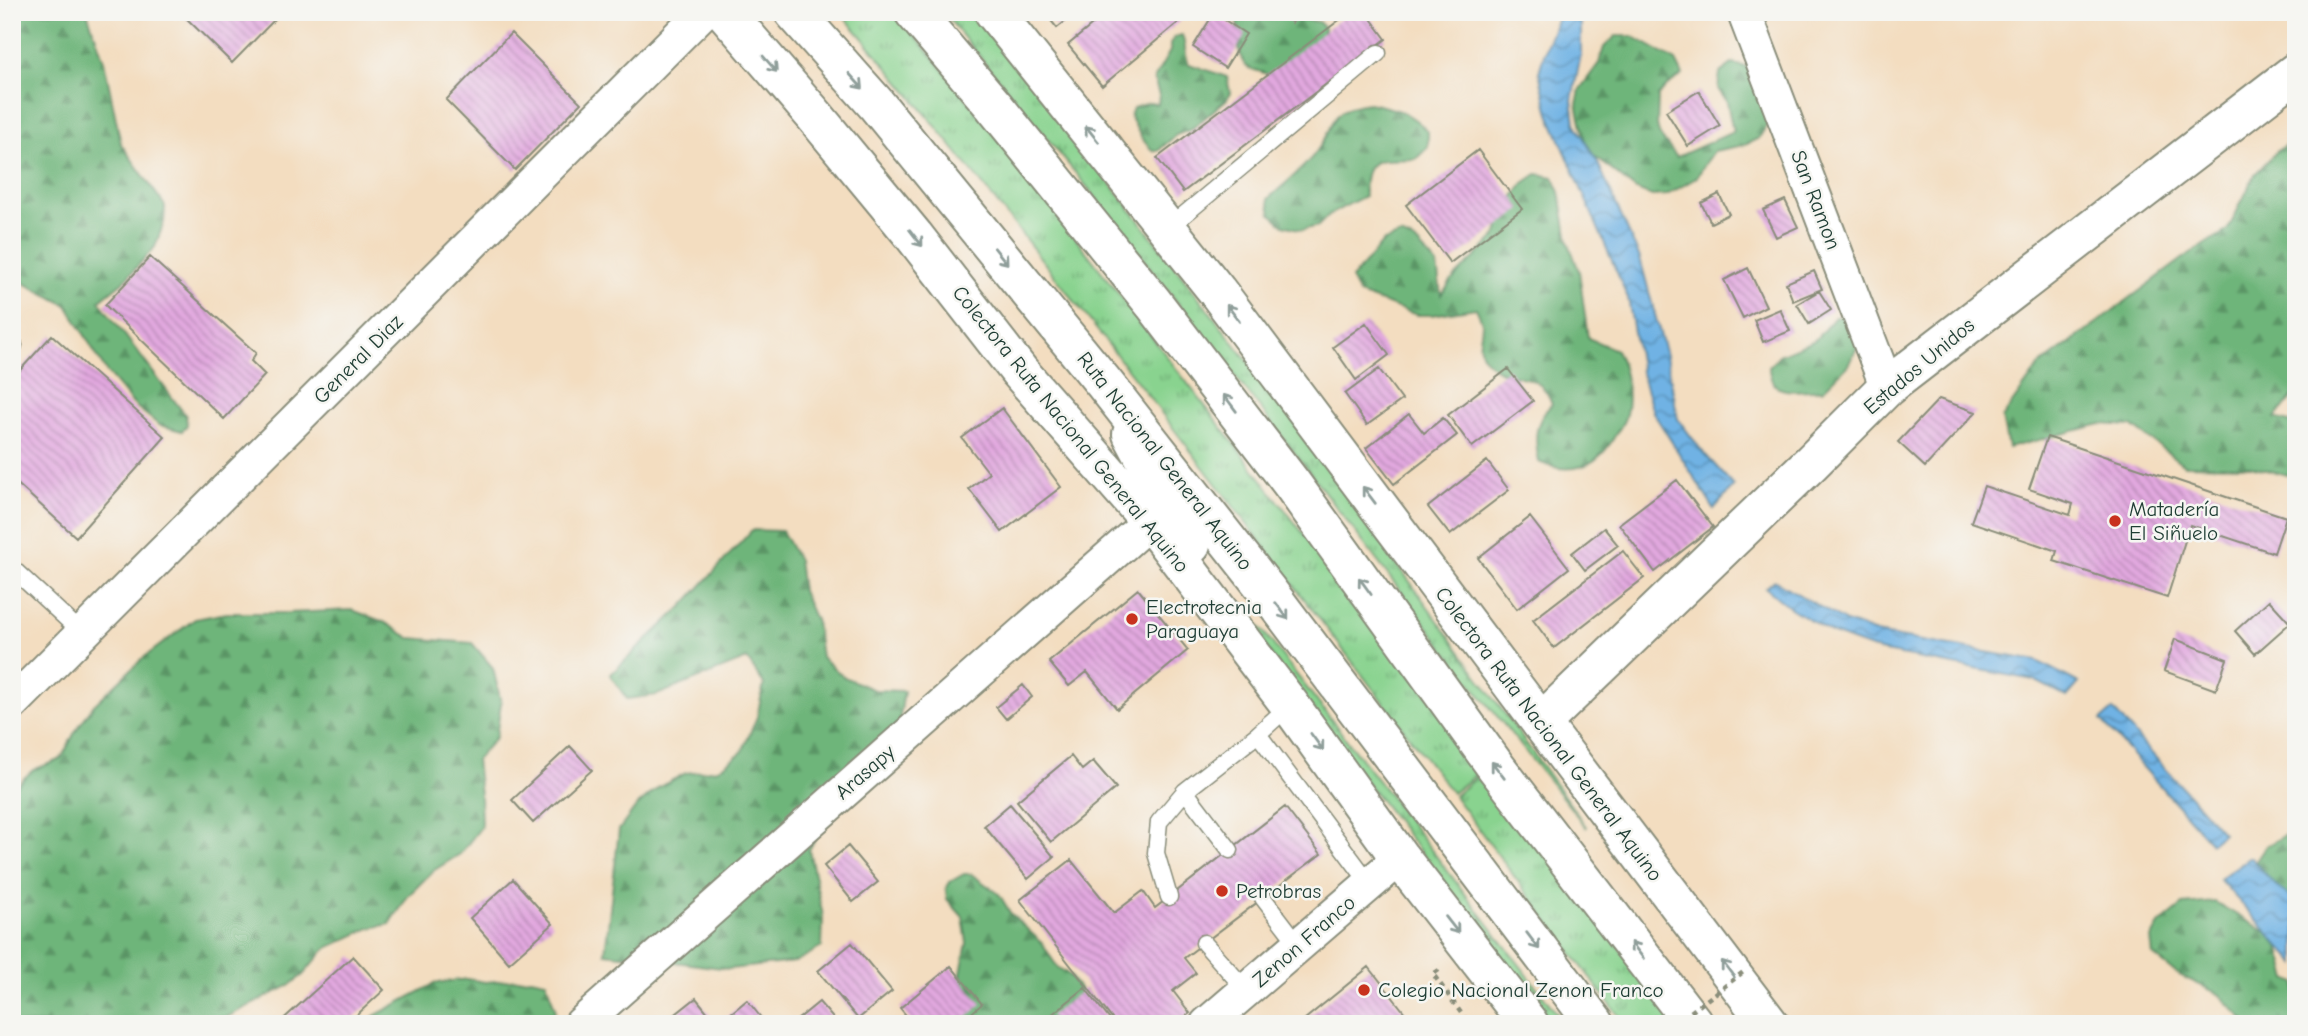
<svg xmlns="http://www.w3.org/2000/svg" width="2308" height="1036" font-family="'Comic Neue',sans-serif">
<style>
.grass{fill:url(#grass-tufts);stroke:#548862;stroke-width:2}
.forest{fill:url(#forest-firs);stroke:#467957;stroke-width:2}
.water{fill:url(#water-waves);stroke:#47788c;stroke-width:2}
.building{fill:url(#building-back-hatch)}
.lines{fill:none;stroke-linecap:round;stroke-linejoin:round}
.service-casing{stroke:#898d7a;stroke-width:19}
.minor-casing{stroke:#898d7a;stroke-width:37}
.tertiary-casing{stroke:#898d7a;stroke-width:42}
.primary-casing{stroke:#898d7a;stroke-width:42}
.motorway-casing{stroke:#898d7a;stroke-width:42}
.path{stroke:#898d7a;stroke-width:4.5;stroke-dasharray:5 5;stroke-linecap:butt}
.service{stroke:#fff;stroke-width:16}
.minor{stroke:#fff;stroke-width:33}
.tertiary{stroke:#fff;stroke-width:38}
.primary{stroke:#fff;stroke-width:38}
.motorway{stroke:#fff;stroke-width:38}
.path-bridge{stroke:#898d7a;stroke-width:4.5;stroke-dasharray:5 5;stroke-linecap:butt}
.oneway{stroke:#8f9e9a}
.poi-dot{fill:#c8321e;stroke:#f6f6f2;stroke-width:2.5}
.labels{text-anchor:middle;stroke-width:5;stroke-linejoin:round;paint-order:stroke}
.street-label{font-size:21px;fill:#1f3d34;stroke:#f6f6f2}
.poi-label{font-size:21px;fill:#1f3d34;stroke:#f6f6f2;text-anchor:start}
</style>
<defs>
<pattern id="grass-tufts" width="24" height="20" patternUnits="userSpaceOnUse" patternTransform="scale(1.75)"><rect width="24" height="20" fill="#89d38f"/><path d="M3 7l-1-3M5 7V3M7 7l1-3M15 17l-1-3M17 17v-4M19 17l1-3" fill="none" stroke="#6fac76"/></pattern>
<pattern id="forest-firs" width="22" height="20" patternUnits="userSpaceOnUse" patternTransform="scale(1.75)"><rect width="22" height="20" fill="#6eb57a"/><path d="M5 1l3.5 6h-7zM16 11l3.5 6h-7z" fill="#5a9465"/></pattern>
<pattern id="water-waves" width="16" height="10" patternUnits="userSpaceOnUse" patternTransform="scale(1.75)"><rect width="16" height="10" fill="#6fb2e4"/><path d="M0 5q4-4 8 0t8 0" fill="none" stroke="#5b92ba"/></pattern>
<pattern id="building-back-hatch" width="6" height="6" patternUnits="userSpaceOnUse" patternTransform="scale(1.75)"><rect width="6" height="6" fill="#e2a8df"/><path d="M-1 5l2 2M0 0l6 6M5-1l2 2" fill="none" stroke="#b78ab6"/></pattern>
</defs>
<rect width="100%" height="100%" fill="#f6f6f2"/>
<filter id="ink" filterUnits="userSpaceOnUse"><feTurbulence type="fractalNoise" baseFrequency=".0143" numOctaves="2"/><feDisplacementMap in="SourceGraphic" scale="14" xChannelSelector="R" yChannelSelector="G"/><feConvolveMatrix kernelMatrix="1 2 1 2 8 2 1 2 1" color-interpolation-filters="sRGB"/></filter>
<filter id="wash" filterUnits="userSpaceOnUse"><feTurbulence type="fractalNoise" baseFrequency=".00686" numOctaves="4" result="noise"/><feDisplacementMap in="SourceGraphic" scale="28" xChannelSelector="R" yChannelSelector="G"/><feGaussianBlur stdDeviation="1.57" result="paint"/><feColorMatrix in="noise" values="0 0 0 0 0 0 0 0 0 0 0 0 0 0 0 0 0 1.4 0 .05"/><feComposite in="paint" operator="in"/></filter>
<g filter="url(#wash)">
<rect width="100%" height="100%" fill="#f3ddc0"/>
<!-- grass -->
<path class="grass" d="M840,12H894L933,57L1034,184L1484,768L1452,793C1330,632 1207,471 1083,312C1003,211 925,109 840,12Z
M943,12H978L1295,422L1587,828L1476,690L1281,435L1092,193Z
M1258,626L1260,627L1565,1024H1553L1284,675L1260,638Z
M1485,770L1677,1024H1625L1454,796Z"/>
<!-- forest -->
<path class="forest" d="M12,12H87L104,61L121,144L165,206L164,222L155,247L125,280L99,301L186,416L187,425L182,431L159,425L134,405L107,373L67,305L20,281L12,270Z
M1236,12H1270L1319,22L1324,28L1323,36L1270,76C1263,71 1256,72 1249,68C1234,60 1240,25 1236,12Z
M1182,35C1186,45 1184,55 1189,64L1227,77L1230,93L1227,99L1190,130L1176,135L1158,151H1153L1142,139L1130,116L1133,108L1149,103L1158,104L1159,95L1154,79L1170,51V43L1175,37Z
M1616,36H1632L1676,61L1683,75L1669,84L1658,96C1658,134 1651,126 1677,157L1733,132L1727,102L1718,89L1720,73L1732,64L1748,67L1770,107L1768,123L1759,138L1745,145L1714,151L1696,178L1667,195L1652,196L1636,190L1587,150L1577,104L1580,89L1599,63L1604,47Z
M1369,103C1396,109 1410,111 1428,132V147L1416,159C1384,161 1361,152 1365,196L1330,214L1318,226L1302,230L1284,225L1271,214L1268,199C1284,184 1303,170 1316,152C1337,124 1327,108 1369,103Z
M2296,138V392L2275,418L2296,424V477L2250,466L2184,465L2132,426L2101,424L2008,448L2002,418L2039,366L2189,254L2228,230L2255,174L2277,151Z
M1537,174L1553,177L1560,192L1568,241L1579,271L1588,338L1616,350C1625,368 1631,394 1626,414C1625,421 1620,428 1616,434C1599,466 1574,477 1539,462C1534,438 1534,422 1552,404C1538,363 1506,389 1483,356C1476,346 1482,335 1482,323C1481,318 1478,313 1476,308L1432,315H1417L1359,294L1351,279L1384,241L1401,235L1415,241L1437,265L1441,295L1452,280L1496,236L1506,207L1524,183Z
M1843,316L1860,342L1848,365L1823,390C1801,388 1770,401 1769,367L1779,355L1815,340L1835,317Z
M752,530L782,531L798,560L802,591L816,622L821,657L844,677L874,690L904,691L899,724L824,821L809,850L823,916L822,947L795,962L729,969L605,953L619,830L636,807L659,787L686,773L718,769L742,752L757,717L764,684L747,659L657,695L627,699L610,675L683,606Z
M352,610L384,622L410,638L472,643L493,668L501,703L496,737L476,760L480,795L481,827L460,854L433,871L408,896L390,924L370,928L325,949L303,975L290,985L213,1024H12V789L33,770L61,759L75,732L93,706L142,659L195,619L227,613H288Z
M2296,829V901L2274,891L2256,861L2266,846Z
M964,874H971L999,894L1011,914L1043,944L1056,966L1069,975L1080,990L1083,997L1078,1024H960L958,987L967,943L963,917L947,899L946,889L950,882Z
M2215,902L2269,934L2279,946L2288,979L2296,983V1024H2248L2219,994L2177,974L2153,955L2151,939L2159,925L2183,905Z
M531,978L546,981L556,1011L537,1024H368L374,1016L436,983L468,979L485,982Z"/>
<!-- water -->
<path class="water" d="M1558,12H1581V54L1572,100L1575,123L1598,163L1640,258L1666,356L1678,419L1702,451L1734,486L1714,509L1653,412L1641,372L1628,298L1549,114L1539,72L1547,44L1558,18Z
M1774,580L1846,622L1876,633L2037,661L2079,683L2067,697L2034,680L1879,651L1833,634L1789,607L1766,588Z
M2113,710L2223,833L2211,843L2101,720Z
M2250,857L2278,888L2296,900V964L2219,879Z"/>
<g id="blocks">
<!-- building -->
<path class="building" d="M180,12H278L280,14L232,63Z
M1044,12H1077L1057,28Z
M1108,12H1191L1102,86L1068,45Z
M1280,12H1301L1292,23Z
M1350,12H1366L1386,39L1183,192L1157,158Z
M1214,13L1246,34L1225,68L1193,47Z
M511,33L581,103L515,170L446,100Z
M1699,91L1720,126L1688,146L1666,111Z
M1478,150L1522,209L1450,263L1406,205Z
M1719,194L1729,214L1711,223L1701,203Z
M1785,200L1798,227L1776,237L1763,210Z
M150,257L256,353L251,361L265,375L224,419L105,305Z
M1748,268L1766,306L1743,318L1724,280Z
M1814,271L1822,289L1793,301L1786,283Z
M1819,291L1831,310L1809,324L1797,304Z
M1780,309L1790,331L1763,342L1754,320Z
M1366,323L1389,355L1356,380L1333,347Z
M52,335L165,437L76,537L12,479V379Z
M1379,369L1402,400L1367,425L1345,394Z
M1508,369L1533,401L1472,447L1448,415Z
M1939,399L1976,412L1925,467L1898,442Z
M1002,408L1061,487L1002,532L969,489L989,473L962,438Z
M1409,414L1424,433L1443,418L1457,435L1394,484L1366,448Z
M2047,437L2286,517L2274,553L2190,525L2167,598L2054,561L2057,551L1971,522L1984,486L2070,515L2073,504L2029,489Z
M1487,461L1509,490L1450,535L1428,507Z
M1677,480L1713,527L1655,572L1619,524Z
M1530,517L1569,568L1517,609L1478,558Z
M1604,528L1618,545L1585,570L1572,553Z
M1623,551L1644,578L1554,648L1533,620Z
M1138,589L1188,650L1117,709L1087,672L1069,686L1049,662Z
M2269,600L2290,623L2255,654L2235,631Z
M2175,639L2227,659L2216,690L2164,671Z
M1023,685L1032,697L1006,719L996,707Z
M570,746L592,770L533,823L512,800Z
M1071,756L1082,770L1093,761L1116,788L1051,842L1017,801Z
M1010,804L1054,857L1028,879L984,826Z
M1285,807L1321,854L1184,958L1196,973L1173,991L1190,1013L1176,1024H1116L1020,900L1071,860L1114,913L1143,891L1155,908Z
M848,846L878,882L853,902L824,866Z
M513,879L553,924L509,963L470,918Z
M852,943L892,991L858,1019L818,971Z
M353,956L384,990L347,1024H278Z
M951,966L982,1004L959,1024H913L900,1008Z
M1369,967L1405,1013L1391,1024H1299Z
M1085,988L1113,1024H1057L1050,1016Z
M696,998L717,1024H669L667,1021Z
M747,1000L766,1024H718Z
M819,1002L838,1024H800L797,1020Z"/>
</g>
</g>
<g filter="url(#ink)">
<use href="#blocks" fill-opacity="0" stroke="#898d7a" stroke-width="2"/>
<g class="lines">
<!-- service casing -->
<g class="service-casing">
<path id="service" d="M1167,229L1378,53
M12,347L14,345
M12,568L82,633
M1258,734L1370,884
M1185,791L1230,850
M1169,897L1156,853L1159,822L1185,791L1258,734L1290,705
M1263,898L1299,945
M1204,943L1246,990"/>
</g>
<!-- minor casing -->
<g class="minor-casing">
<path id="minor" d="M1744,12L1887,387
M12,704L703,12
M581,1024L1150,521
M1207,1024L1400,858"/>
</g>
<!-- tertiary casing -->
<g class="tertiary-casing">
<path id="tertiary" d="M1541,723L1811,463L1887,387L2296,72"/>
</g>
<!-- primary casing -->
<g class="primary-casing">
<path id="primary" d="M725,12L814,115L914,236L1019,371L1150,521L1290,705L1400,858L1529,1024
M994,12L1217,291L1541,723L1769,1024
M1132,434L1191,545"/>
</g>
<!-- motorway casing -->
<g class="motorway-casing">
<path id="motorway" d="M794,12L876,104L1104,383L1266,589L1595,1024
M914,12L994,106L1154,304L1292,484L1496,767L1694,1024"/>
</g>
<!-- path -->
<path class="path" d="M1439,970L1433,974L1469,1024"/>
<!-- service -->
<use href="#service" class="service"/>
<!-- minor -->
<use href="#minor" class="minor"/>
<!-- tertiary -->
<use href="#tertiary" class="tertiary"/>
<!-- primary -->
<use href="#primary" class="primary"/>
<!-- motorway -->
<use href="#motorway" class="motorway"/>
<!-- path-bridge -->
<path class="path-bridge" d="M1675,1024L1746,970"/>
</g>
<!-- one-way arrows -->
<defs><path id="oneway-shaft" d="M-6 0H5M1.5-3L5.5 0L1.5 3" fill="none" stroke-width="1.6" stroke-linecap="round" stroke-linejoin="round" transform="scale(1.75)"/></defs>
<g class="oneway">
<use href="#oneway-shaft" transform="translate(770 64) rotate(49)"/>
<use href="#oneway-shaft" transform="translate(856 81) rotate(48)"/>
<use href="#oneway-shaft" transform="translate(1092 134) rotate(-129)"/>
<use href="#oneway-shaft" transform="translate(916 238) rotate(52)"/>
<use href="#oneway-shaft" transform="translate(1001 256) rotate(51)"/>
<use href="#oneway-shaft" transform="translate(1233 313) rotate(-127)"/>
<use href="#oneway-shaft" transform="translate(1230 403) rotate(-127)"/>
<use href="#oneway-shaft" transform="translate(1369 495) rotate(-127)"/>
<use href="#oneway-shaft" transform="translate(1365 586) rotate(-126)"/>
<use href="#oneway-shaft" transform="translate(1282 611) rotate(53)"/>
<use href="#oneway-shaft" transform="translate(1317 742) rotate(54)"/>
<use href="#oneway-shaft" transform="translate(1498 770) rotate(-127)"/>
<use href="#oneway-shaft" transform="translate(1452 925) rotate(52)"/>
<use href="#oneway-shaft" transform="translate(1533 941) rotate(53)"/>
<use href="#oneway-shaft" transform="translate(1637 950) rotate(-128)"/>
<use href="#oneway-shaft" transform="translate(1728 969) rotate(-127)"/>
</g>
</g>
<!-- markers -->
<g class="poi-dot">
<circle cx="2115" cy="521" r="7"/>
<circle cx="1132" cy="619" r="7"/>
<circle cx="1222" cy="891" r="7"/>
<circle cx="1364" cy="990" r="7"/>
</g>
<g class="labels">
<!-- street labels -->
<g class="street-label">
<text transform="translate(1816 200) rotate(69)" y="7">San Ramon</text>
<text transform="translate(358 359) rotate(-45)" y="7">General Diaz</text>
<text transform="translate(1919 366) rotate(-40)" y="7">Estados Unidos</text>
<text transform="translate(1071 429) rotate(51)" y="7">Colectora Ruta Nacional General Aquino</text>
<text transform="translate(1165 461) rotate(52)" y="7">Ruta Nacional General Aquino</text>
<text transform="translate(1549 734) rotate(53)" y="7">Colectora Ruta Nacional General Aquino</text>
<text transform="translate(865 772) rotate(-41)" y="7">Arasapy</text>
<text transform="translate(1304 941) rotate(-41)" y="7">Zenon Franco</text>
</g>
<!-- poi labels -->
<g class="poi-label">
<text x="2129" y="516">Matadería<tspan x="2129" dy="24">El Siñuelo</tspan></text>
<text x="1146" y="614">Electrotecnia<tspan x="1146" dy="24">Paraguaya</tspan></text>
<text x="1236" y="898">Petrobras</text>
<text x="1378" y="997">Colegio Nacional Zenon Franco</text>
</g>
</g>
<!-- margin -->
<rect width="2308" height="1036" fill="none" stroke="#f6f6f2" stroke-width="42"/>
</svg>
